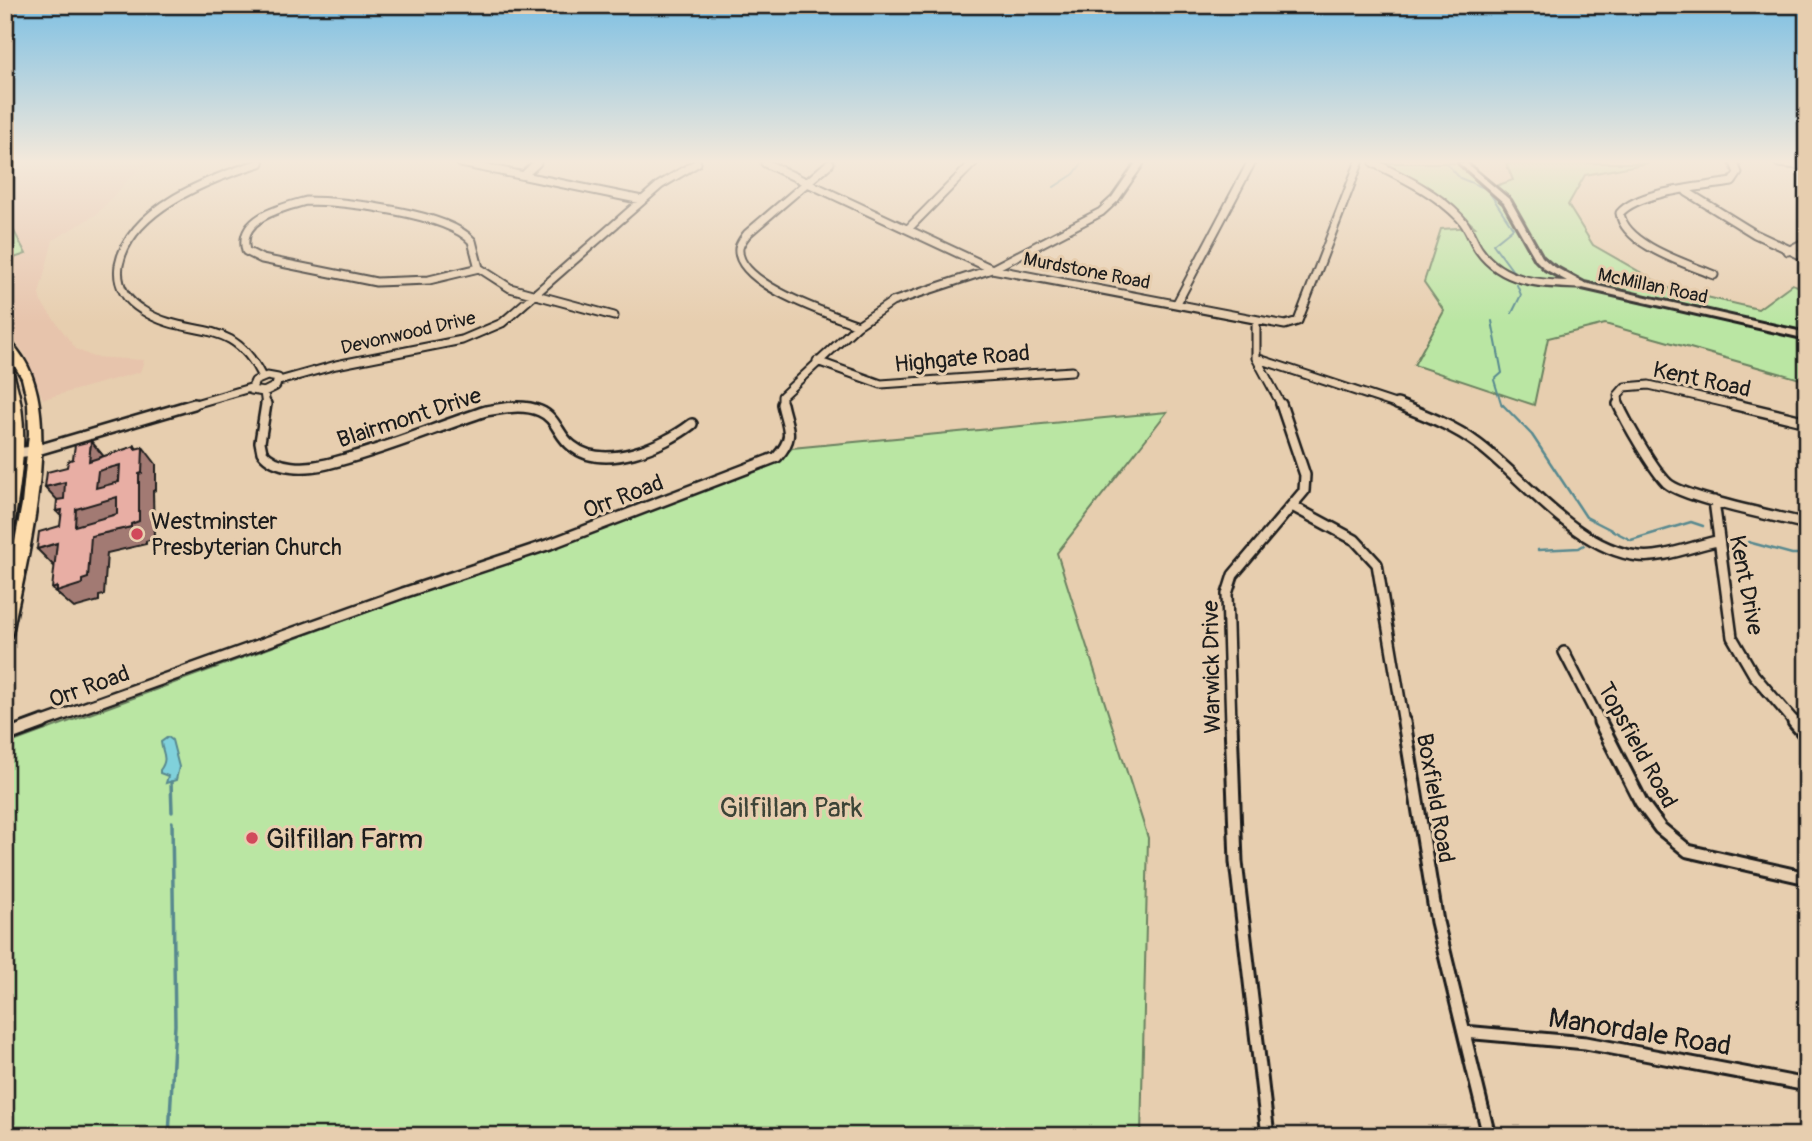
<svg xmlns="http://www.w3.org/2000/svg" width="1812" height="1141" font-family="Pangolin,sans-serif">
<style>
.built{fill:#e7c4ac}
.green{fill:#bae6a3;stroke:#6b8160;stroke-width:2}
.water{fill:#80d1db;stroke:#58898f;stroke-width:2}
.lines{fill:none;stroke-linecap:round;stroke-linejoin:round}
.stream-far2{stroke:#58898f;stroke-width:2}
.stream-far1{stroke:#58898f;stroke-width:2.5}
.stream{stroke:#58898f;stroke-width:3.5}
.minor-far2-casing{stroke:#1c1c1c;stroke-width:11}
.minor-far1-casing{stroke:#1c1c1c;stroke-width:14}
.minor-casing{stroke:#1c1c1c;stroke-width:17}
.tertiary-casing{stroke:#1c1c1c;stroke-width:6}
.primary-casing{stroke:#1c1c1c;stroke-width:5}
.minor-far2{stroke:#e7ceaf;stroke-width:7}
.minor-far1{stroke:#e7ceaf;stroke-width:9}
.minor{stroke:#e7ceaf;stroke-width:11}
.tertiary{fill:#e7ceaf;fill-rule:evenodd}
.primary{fill:#fddcac;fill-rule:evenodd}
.shaded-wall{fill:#a27a73;stroke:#1c1c1c;stroke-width:2}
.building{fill:#e8aea4;stroke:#1c1c1c;stroke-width:2;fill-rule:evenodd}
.poi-dot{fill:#d1495b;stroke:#e7ceaf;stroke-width:2.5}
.labels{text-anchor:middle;stroke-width:6;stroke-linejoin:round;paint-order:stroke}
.far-street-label{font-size:19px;fill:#1c1c1c;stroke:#e7ceaf}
.street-label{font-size:23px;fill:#1c1c1c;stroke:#e7ceaf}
.poi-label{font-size:23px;fill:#1c1c1c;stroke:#e7ceaf;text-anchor:start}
.near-park-label{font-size:28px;fill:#3c4437;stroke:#e7ceaf}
.near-poi-label{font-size:28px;fill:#1c1c1c;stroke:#e7ceaf;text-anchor:start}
.near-street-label{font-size:28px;fill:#1c1c1c;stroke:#e7ceaf}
</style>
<rect width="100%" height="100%" fill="#e7ceaf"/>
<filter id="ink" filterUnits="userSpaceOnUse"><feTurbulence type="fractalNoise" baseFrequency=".0143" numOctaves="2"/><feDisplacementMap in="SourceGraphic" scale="14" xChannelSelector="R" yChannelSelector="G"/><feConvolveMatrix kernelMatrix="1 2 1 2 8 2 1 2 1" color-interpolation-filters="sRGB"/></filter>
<g filter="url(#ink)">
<!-- built -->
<path class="built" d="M5,163H161L138,169L97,214L53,240L39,294L41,302L76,349L93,357L144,360L140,372L43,399L25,354L5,329Z"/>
<!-- green -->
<path class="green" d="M1382,163H1462L1487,189L1513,180L1506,163H1648L1585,175L1568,205L1593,245L1668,288L1758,309L1792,284L1807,289V373L1800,379L1605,324L1548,338L1534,405L1414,365L1444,311L1424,282L1441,229L1475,227L1433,190Z
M5,214L26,254L5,261Z
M1167,412L1057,553L1148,838L1141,1136H5V745L779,461L792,448Z"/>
<!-- water -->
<path class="water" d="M168,737L172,740L179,767L176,780L166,783L168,776L160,773V770C169,758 162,753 161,742Z"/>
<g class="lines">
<!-- stream-far2 -->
<path class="stream-far2" d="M1446,163L1460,178L1487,189L1513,228L1493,244L1515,274
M1054,187L1074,174L1082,163
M1512,313L1521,295L1517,285
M1492,321L1502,373L1494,380L1502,406"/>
<!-- stream-far1 -->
<path class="stream-far1" d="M1502,404L1532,435L1586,517L1631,540L1691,522L1703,526
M1748,542L1792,554H1807
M1538,550L1579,548L1584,545"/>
<!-- stream -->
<path class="stream" d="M171,782L172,812
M169,1136L175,1025L172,822"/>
<!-- minor-far2 casing -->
<g class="minor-far2-casing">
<path id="minor-far2" d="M260,163C211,178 130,208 119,265C116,285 126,300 142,310C189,341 231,313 262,377
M461,163L642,200
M765,163L992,269L1285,325L1298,321L1359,163
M830,163L747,234C744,238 740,243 739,248C735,284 832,315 858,325
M1374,163C1404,178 1436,193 1460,218C1469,227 1472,240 1479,250C1503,284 1543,284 1581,285
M1779,163L1807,166
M525,174L537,163
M1687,192L1755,234L1807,258
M306,201C344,201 447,213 472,241L479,268L429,280L376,282L262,259L246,251C237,218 281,208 306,201Z
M908,229L973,163
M1788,251L1807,241
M479,268L510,288L614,316
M1714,275C1688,264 1624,245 1620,213C1639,191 1703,187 1732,182L1738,173L1734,163
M1177,303L1251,163
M1256,320V358L1282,406
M1256,358L1401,406
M817,361L881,384L1072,371
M267,376L278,378L276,386L264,392L251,390L255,381Z
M279,381L336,365L462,340L502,323L660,185L697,163
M264,392L266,406
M188,406L250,388
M782,406V396L858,325L892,302L992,269L1101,212L1115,199L1140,163
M1619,406L1618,395L1625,387L1649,385L1739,406"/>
</g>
<!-- minor-far1 casing -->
<g class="minor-far1-casing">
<path id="minor-far1" d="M266,404L260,442L262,452C276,470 306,469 327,464C381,451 434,428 486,411C503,408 523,404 540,411C557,418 558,436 572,446C604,472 664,446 692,424
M1397,404C1425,415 1454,426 1478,444C1526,480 1576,549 1638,556C1663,559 1692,546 1717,541
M1618,404C1626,422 1653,469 1667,483C1683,498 1780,517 1807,524
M1732,404L1807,422
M5,454L34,451L194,404
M1714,501L1732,637L1754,675L1796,724
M1294,507L1355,540L1377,564L1404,724
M1564,652L1601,724
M38,724L403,593L550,544L777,457C796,436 787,428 782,404
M1231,724L1227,594L1233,575L1304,491L1305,475L1281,404"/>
</g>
<!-- minor casing -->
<g class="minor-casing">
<path id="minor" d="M1231,722L1236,862L1268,1136
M1404,722L1437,922L1489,1136
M1600,722L1641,802L1660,828L1688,851L1807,878
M1794,722L1807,737
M5,736L43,722
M1464,1032L1586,1043L1807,1085"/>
</g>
<!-- tertiary casing -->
<g class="tertiary-casing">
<path id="tertiary" d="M1459,163H1466L1510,200L1542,257L1551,265L1584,283L1807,333V339L1578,287L1545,269L1536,260L1504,203Z"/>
</g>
<!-- primary casing -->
<g class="primary-casing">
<path id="primary" d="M5,339C13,342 18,351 23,358C64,422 26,562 12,634L10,638L5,640V595L22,504L29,434L28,403L22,378L5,350Z
M5,362C12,366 13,373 15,380C31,432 20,485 12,537L5,542V496L11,430L5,386Z"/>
</g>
<!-- minor-far2 -->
<use href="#minor-far2" class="minor-far2"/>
<!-- minor-far1 -->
<use href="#minor-far1" class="minor-far1"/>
<!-- minor -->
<use href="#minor" class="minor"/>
<!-- tertiary -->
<use href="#tertiary" class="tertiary"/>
<!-- primary -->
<use href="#primary" class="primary"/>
</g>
<!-- shaded-wall -->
<path class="shaded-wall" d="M91,441L105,458L120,465L117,497L132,514L91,526L72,528L56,511L62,510L76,509L96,488L89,461Z
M135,446L142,456L143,447L156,464V490L153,491L154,538L146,541V544L107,553L104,595L99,596V601L74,608L52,589L91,536L131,527Z
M65,482L81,499L61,504L45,487Z
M57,543L74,560L54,566L37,549Z"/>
<!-- building -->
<path class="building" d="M91,441L89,461L135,446V449L143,447L142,473L139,474V521L131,524V527L91,536L88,578L82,580V584L57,592V587L52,589L57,543L37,549L39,532L60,526L62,510L56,511L57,500L64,499L65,482L45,487L47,472L67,467L68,461L73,459L75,445ZM120,465L119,482L96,488L98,471ZM117,497V514L75,526L76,509Z"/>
</g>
<!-- sky -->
<linearGradient id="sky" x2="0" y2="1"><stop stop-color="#7ec0e3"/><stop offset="0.5" stop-color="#f4e9db"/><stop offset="1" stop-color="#f4e9db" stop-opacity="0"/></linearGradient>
<rect width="1812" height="323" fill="url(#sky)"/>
<!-- markers -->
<g class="poi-dot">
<circle cx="137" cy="534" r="7"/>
<circle cx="252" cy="838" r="7"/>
</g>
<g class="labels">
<!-- far-street labels -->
<g class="far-street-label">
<text transform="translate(1087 270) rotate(11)" y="7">Murdstone Road</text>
<text transform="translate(1653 285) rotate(12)" y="7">McMillan Road</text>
<text transform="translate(408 332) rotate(-13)" y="7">Devonwood Drive</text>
</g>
<!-- street labels -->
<g class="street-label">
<text transform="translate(962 358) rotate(-5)" y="8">Highgate Road</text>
<text transform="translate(1702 379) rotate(12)" y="8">Kent Road</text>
<text transform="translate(409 417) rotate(-18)" y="8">Blairmont Drive</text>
<text transform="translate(623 496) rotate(-21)" y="8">Orr Road</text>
<text transform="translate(1747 585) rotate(79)" y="8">Kent Drive</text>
<text transform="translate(1211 667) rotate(-91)" y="8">Warwick Drive</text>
<text transform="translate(89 686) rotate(-20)" y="8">Orr Road</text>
<text transform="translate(1638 745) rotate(61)" y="8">Topsfield Road</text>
<text transform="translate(1436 798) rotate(80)" y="8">Boxfield Road</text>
</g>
<!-- poi labels -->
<g class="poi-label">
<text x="151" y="529">Westminster<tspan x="151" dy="26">Presbyterian Church</tspan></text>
</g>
<!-- near-park labels -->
<g class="near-park-label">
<text x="791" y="817">Gilfillan Park</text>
</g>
<!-- near-poi labels -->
<g class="near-poi-label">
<text x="266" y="848">Gilfillan Farm</text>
</g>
<!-- near-street labels -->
<g class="near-street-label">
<text transform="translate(1640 1031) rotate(9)" y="10">Manordale Road</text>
</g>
</g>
<!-- margin -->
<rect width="1812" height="1141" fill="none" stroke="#e7ceaf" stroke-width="28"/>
<rect x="14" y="14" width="1784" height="1113" fill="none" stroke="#1c1c1c" stroke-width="2.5" filter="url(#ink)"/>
</svg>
